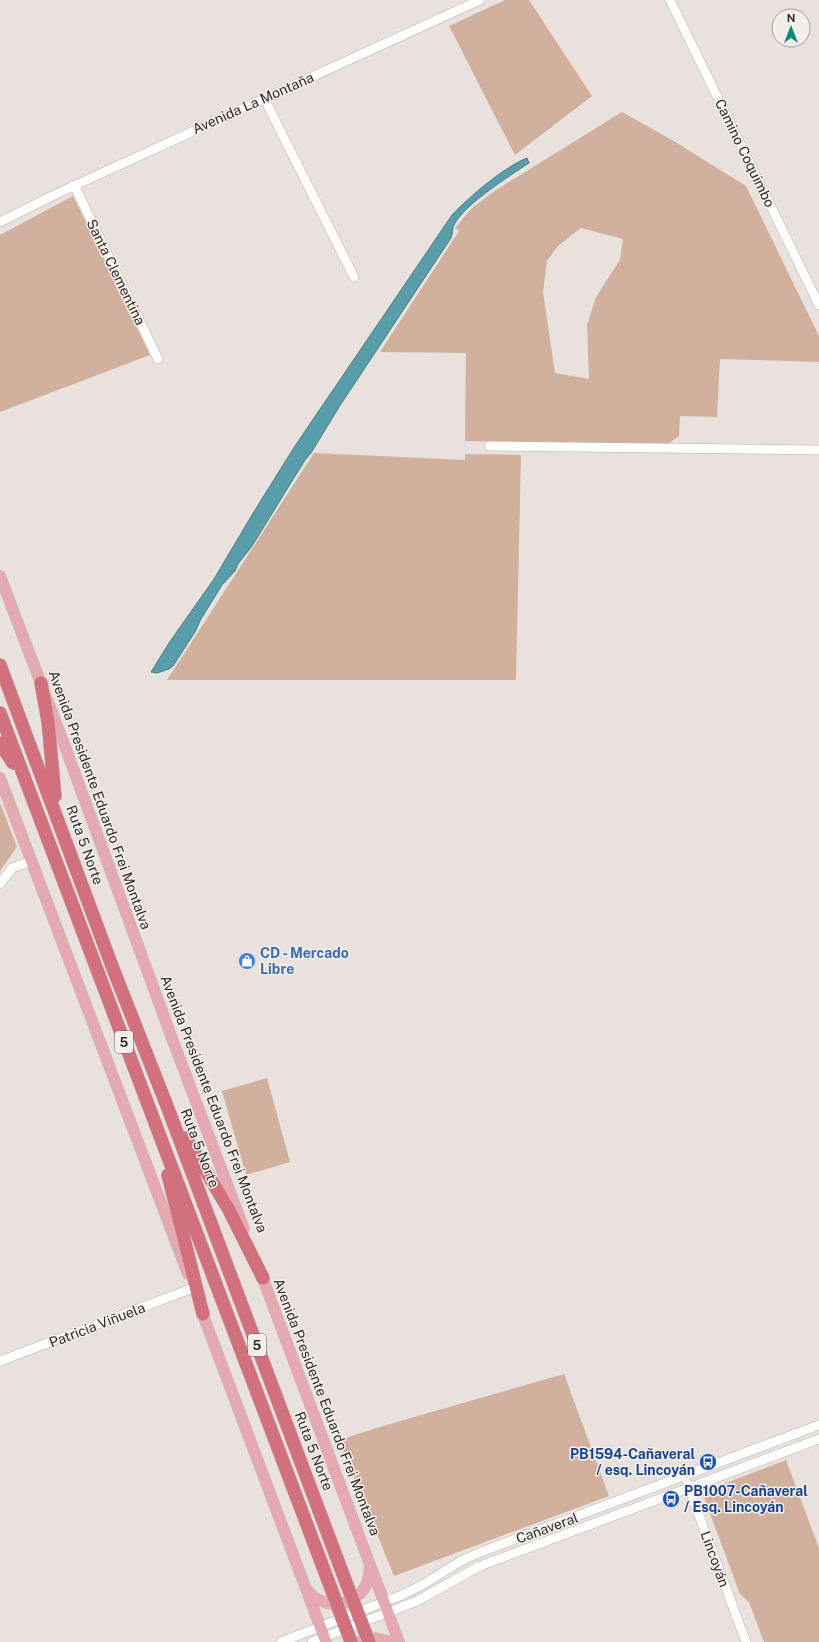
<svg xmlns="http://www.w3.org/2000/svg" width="819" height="1642" font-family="'Public Sans',sans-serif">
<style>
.green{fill:#d1b19d;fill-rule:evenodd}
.water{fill:#579eaa;stroke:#4b7c84}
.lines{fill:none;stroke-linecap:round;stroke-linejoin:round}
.minor-casing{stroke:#b7b1ad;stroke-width:10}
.major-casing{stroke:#c0c0bf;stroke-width:12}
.highway-casing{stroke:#c0c0bf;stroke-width:14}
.minor{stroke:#fff;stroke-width:9}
.major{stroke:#e5a9b2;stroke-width:11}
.highway{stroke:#d3707e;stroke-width:13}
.highway-bridge-casing{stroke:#c0c0bf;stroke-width:14;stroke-linecap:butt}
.highway-bridge{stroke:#d3707e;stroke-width:13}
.labels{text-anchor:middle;stroke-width:3;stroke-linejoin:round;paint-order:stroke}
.shield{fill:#f5efea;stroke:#6a6664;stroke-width:1}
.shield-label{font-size:13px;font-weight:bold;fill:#2e2c2a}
.street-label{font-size:14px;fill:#2e2c2a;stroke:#f5efea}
.shop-label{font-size:14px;font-weight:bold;fill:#366cbe;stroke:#f5efea;text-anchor:start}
.transit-label{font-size:14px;font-weight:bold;fill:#164399;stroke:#f5efea;text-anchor:end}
</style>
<rect width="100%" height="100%" fill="#e8e1dd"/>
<!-- green -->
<path class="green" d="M505,0H529L592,96L515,155L449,26Z
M622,112L677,143L746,186L819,336V362L720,359L717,417L680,416L679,436L668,444L465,441L466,353L380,352L459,231L455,228L472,208L496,190ZM581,228L623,239L620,260L596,297L587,325L589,379L555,373L543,292L547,261L558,246Z
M73,196L150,355L0,412V235Z
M314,453L465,460V454L521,455L516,680H167Z
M0,803L17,847L0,871Z
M267,1078L290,1162L246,1175L222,1091Z
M564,1374L609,1496L394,1576L339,1440L383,1426Z
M786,1460L819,1548V1642H764L749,1602L740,1594L702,1492Z"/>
<!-- water -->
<path class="water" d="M527,158L529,163C508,177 468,202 455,223C452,227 453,233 451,238L339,407L311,453L305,460L252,546L238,564L235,571L222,585L201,619L195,632L173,666L169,669L157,673L151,672L169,643L214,579L255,510L295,446L452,215C469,197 504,167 527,158Z"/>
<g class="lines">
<!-- minor casing -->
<g class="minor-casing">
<path id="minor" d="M670,0L819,305
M264,98L354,277
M74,185L158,359
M0,222L56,194L480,0
M489,446L819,450
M0,884L12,868L31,861
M0,1361L193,1288
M687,1483L746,1642
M281,1642L402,1595L424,1584L461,1561L481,1552L819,1425
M312,1642L417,1601L480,1566L819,1439"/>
</g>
<!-- major casing -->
<g class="major-casing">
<path id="major" d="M0,576L67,752L173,1041L244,1229
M0,778L188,1274
M260,1271L399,1642
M200,1307L326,1642
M307,1590C322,1609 352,1609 365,1587C369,1581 369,1573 370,1566
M358,1642L375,1638L392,1642"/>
</g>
<!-- highway casing -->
<g class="highway-casing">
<path id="highway" d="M0,665L112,966L167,1106L347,1585
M41,683L48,722L55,796
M0,713C110,1006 222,1298 332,1591
M0,743L13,763
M186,1138L229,1210L263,1278
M168,1175L203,1314"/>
</g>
<!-- minor -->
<use href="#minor" class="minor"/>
<!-- major -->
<use href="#major" class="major"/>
<!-- highway -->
<use href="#highway" class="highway"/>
<!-- highway-bridge casing -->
<g class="highway-bridge-casing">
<path id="highway-bridge" d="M347,1585L369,1642
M332,1591L351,1642"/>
</g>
<!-- highway-bridge -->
<use href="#highway-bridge" class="highway-bridge"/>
</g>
<!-- icons -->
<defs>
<g id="shop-disc" transform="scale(0.9)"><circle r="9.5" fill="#3f7fe0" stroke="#f5efea"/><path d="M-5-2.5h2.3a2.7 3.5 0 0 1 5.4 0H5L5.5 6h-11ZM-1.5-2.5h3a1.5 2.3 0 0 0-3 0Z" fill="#fff"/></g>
<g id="bus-disc" transform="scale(0.9)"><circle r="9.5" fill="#1a4fb4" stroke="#f5efea"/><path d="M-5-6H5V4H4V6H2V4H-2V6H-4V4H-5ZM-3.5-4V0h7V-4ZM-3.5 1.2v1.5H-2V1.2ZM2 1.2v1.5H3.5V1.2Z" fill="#fff"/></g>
</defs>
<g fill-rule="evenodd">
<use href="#shop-disc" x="247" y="961"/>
<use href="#bus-disc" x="708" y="1462"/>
<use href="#bus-disc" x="671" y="1499"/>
</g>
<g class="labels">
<!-- shield labels -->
<g class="shield">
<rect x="115" y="1031" width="18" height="22" rx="3"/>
<rect x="248" y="1334" width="18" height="22" rx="3"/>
</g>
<g class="shield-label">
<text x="124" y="1047">5</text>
<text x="257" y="1350">5</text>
</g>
<!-- street labels -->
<g class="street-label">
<text transform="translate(253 103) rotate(-24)" y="5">Avenida La Montaña</text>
<text transform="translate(745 153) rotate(64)" y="5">Camino Coquimbo</text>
<text transform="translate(116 272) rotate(64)" y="5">Santa Clementina</text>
<text transform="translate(100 800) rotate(70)" y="5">Avenida Presidente Eduardo Frei Montalva</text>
<text transform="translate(85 845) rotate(70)" y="5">Ruta 5 Norte</text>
<text transform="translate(214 1104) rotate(69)" y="5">Avenida Presidente Eduardo Frei Montalva</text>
<text transform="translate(200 1148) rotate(69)" y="5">Ruta 5 Norte</text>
<text transform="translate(97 1325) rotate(-21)" y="5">Patricia Viñuela</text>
<text transform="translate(327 1407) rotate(69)" y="5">Avenida Presidente Eduardo Frei Montalva</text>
<text transform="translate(314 1451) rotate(69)" y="5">Ruta 5 Norte</text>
<text transform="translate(547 1528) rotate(-20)" y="5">Cañaveral</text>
<text transform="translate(715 1559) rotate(70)" y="5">Lincoyán</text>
</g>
<!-- shop labels -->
<g class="shop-label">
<text x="260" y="958">CD - Mercado<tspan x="260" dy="16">Libre</tspan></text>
</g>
<!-- transit labels -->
<g class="transit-label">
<text x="695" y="1459">PB1594-Cañaveral<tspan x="695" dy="16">/ esq. Lincoyán</tspan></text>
<text x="684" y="1496" text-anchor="start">PB1007-Cañaveral<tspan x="684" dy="16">/ Esq. Lincoyán</tspan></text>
</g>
</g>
<!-- north arrow -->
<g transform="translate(791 28)"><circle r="19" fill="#f5efea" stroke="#a5a19d"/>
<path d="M0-3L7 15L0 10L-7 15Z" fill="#028c74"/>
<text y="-6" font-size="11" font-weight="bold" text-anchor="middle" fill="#2e2c2a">N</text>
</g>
</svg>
